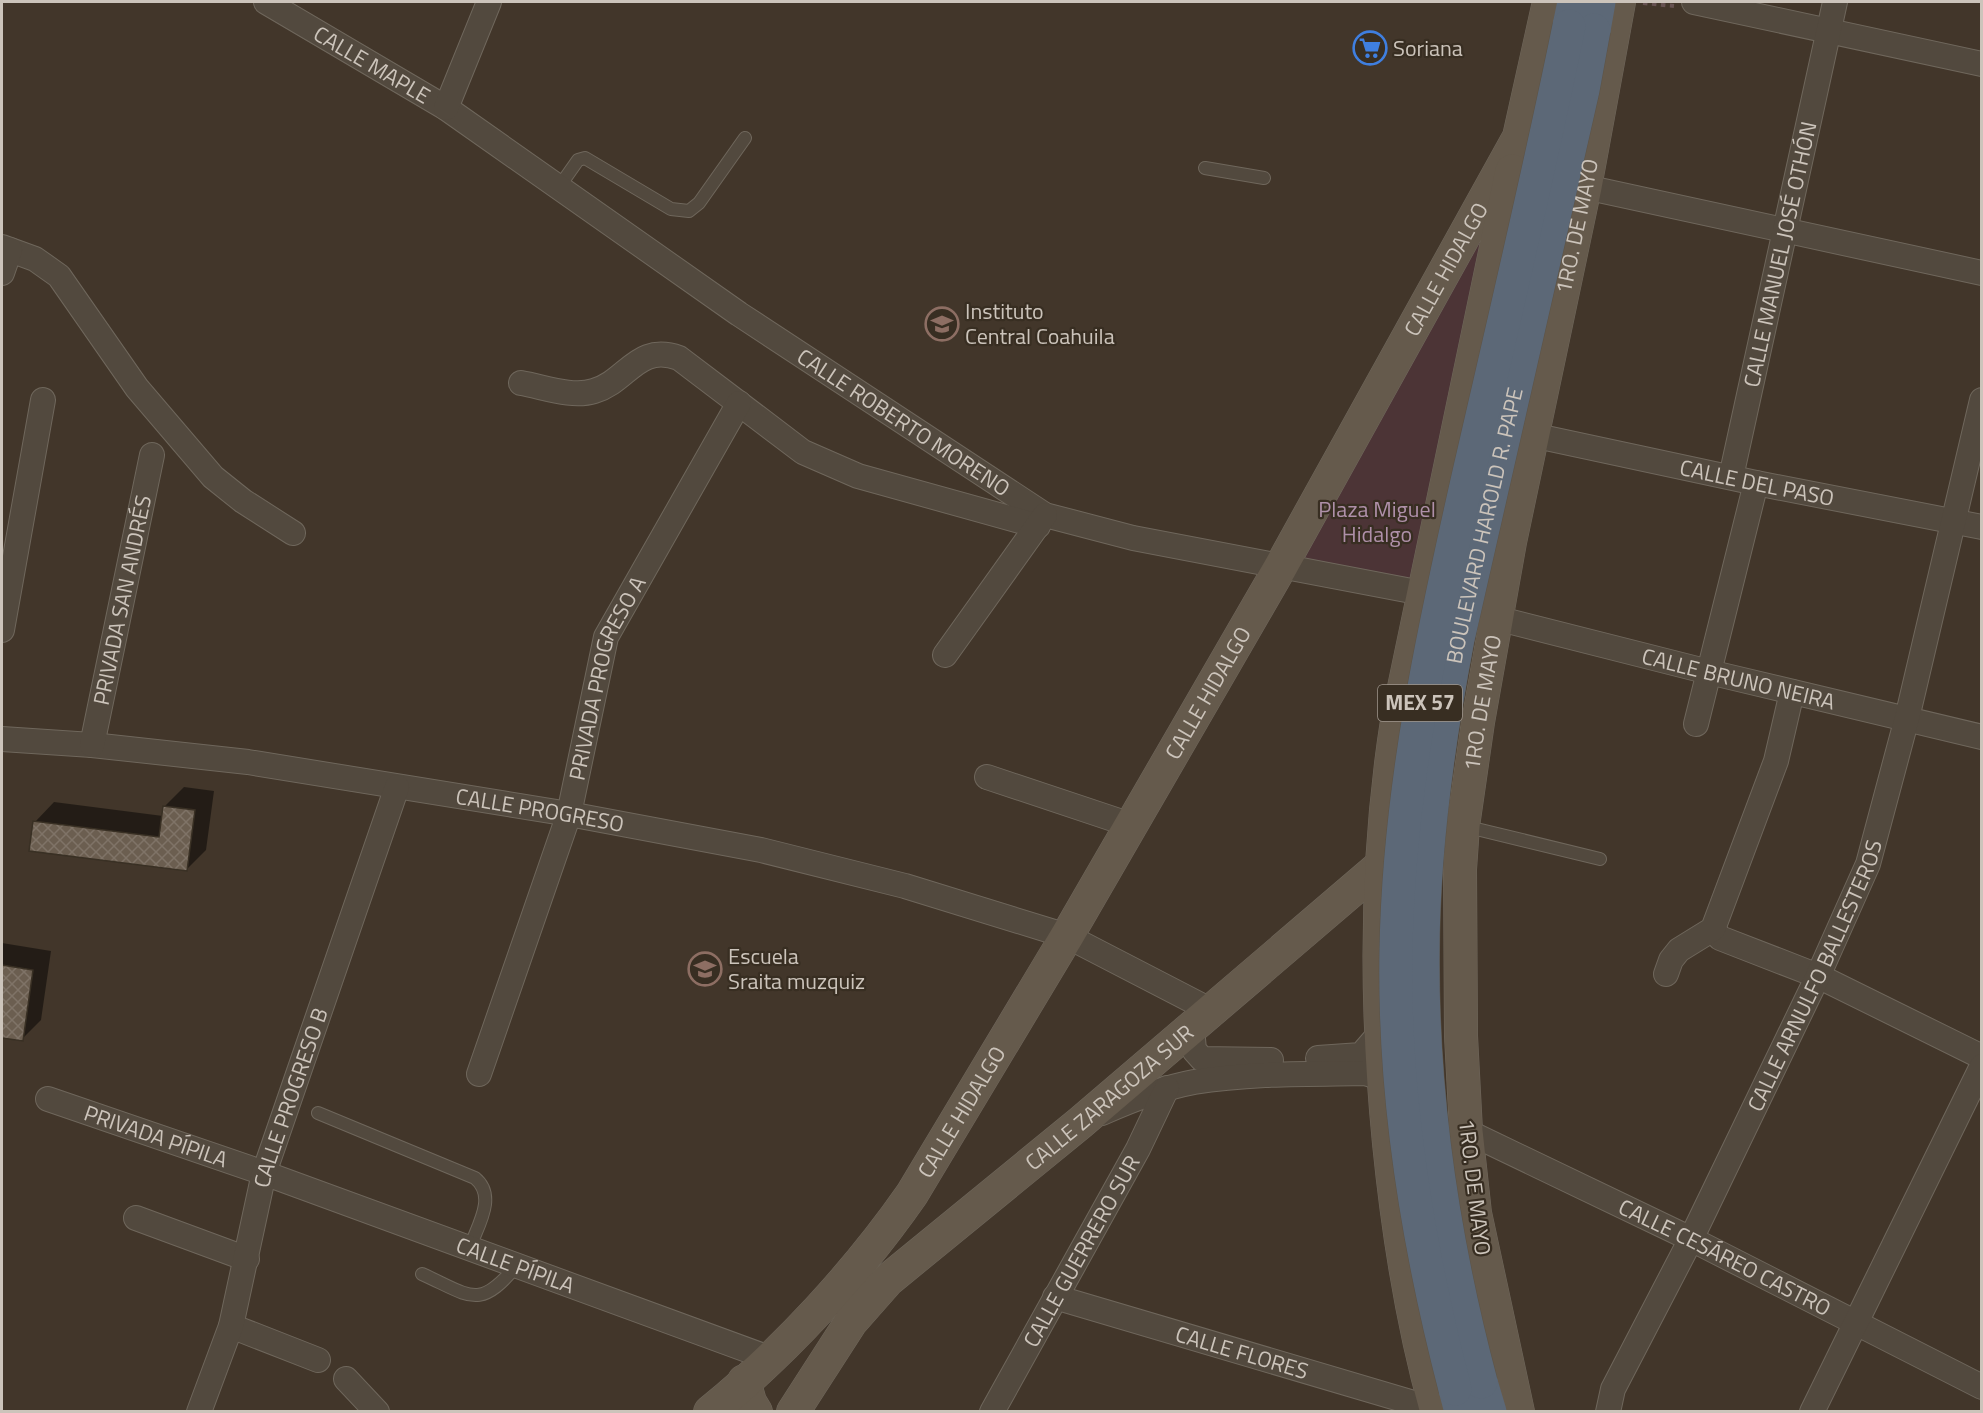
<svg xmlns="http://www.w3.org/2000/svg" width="1983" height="1413" font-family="'Titillium Web',sans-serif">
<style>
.green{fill:#4c3436}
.shadow{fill:#0007}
.building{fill:url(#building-cross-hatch);stroke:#393024;stroke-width:1.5}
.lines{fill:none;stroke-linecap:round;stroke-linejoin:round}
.lane-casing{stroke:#6f675c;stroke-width:14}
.street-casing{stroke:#6f675c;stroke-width:26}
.secondary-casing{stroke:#6f675c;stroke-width:34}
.highway-casing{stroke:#5c5448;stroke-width:34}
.path{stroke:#665251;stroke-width:4;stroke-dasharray:4.5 4.5;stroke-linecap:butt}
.lane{stroke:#52493e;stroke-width:12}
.street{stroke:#52493e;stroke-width:24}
.secondary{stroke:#655a4c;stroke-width:33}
.highway{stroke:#5c6877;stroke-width:33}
.highway-bridge-casing{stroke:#5c5448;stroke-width:34;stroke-linecap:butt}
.highway-bridge{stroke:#5c6877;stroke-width:33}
.labels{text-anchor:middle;stroke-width:4.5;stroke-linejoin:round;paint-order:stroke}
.shield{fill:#382e22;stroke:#a0978d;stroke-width:1.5}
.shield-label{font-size:21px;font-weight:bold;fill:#ccc4bb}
.poi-label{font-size:22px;fill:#ccc4bb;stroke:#382e22;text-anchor:start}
.street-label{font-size:22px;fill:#ccc4bb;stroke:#382e22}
.park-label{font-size:22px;fill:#af90a9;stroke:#382e22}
</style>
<defs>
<pattern id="building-cross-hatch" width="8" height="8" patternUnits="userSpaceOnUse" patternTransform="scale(1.5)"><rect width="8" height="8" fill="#6b5e50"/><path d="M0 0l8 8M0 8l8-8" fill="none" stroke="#7f7367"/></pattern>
</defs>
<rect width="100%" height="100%" fill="#42362a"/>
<!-- green -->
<path class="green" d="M1500,189L1416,582L1297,560Z"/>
<!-- shadow -->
<path class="shadow" d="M184,787L214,791L206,850L187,869L35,822L54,802L163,816L164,807Z
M2,943L51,951L41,1020L22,1039L2,1036Z"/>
<!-- building -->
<path class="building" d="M163,806L195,810L187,871L29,851L33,821L159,837Z
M2,965L33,970L23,1041L2,1038Z"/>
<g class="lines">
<!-- lane casing -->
<g class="lane-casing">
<path id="lane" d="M1205,168L1264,178
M559,187L578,160L585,158L671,209L689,211L699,203L745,138
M1464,826L1600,859
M318,1113L475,1178C497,1196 478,1225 470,1247
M422,1274C471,1296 479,1311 517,1265"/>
</g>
<!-- street casing -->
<g class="street-casing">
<g id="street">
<path id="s1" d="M266,2L446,108L739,314L1045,515L1133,538L1422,593"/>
<path d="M1694,2L1982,64"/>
<path d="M446,108L489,2"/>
<path d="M1585,187L1982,273"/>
<path d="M2,247L35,259L59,276L137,388L213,477L243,501L293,533"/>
<path d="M2,273L10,250"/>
<path d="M521,383C544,387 572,398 594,391C628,381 637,343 679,358L803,452L858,476L1038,526"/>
<path id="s2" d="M1532,435L1756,483L1982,527"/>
<path id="s3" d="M1731,477L1835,2"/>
<path id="s4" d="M1496,618L1709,672L1982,737"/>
<path d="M2,630L43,400"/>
<path d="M945,655L1045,515"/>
<path d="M1696,724L1756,483"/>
<path id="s5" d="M2,739L92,745L248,762L569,814L761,850L905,886L1067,936L1212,1011"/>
<path id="s6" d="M92,745L152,455"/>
<path d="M987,777L1131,825"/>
<path d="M1713,929L1720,938L1818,976L1982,1057"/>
<path d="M1666,974L1671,960L1679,950L1713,929L1776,761L1792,692"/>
<path d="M1192,1028L1194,1050L1202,1059L1271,1060"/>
<path d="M1318,1058L1361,1055L1380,1033"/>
<path id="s7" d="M479,1074L569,814L606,637L739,403"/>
<path id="s8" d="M48,1099L264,1173L769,1358"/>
<path d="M1102,1113C1131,1100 1162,1088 1194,1082C1250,1073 1308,1074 1365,1073L1375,1076L1384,1087"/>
<path id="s9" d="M1466,1131L1691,1239L1982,1387"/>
<path d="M136,1218L247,1259"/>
<path id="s10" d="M1055,1297L1427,1407"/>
<path d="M231,1326L318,1360"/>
<path d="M346,1379L377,1412"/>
<path id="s11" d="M199,1412L231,1326L264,1173L397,787"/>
<path id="s12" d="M992,1412L1138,1149L1167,1088"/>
<path id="s13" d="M1608,1412L1613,1389L1691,1239L1818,976L1868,864L1907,718L1982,400"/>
<path d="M1812,1412L1982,1066"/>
</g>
</g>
<!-- secondary casing -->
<g class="secondary-casing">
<g id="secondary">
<path d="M744,1381L750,1402L756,1412"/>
<path id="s14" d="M710,1412C785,1351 857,1273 912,1194L1067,936L1280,568L1519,137L1549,2"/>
<path id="s15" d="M793,1412L851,1322L888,1280L1080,1123L1391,857"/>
<path d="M1437,1412C1412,1324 1398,1233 1389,1143C1375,1001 1375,862 1397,721L1512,171"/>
<path id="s16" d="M1518,1412L1475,1213L1466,1131L1461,1036L1460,869L1463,826L1478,722L1510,542L1585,187L1619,2"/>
</g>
</g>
<!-- highway casing -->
<g class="highway-casing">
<path id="highway" d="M1569,26L1574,2
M1594,30L1599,2
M1481,1382L1490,1412
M1455,1389L1461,1412"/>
</g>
<!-- path -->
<path class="path" d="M1643,3L1674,6"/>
<!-- lane -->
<use href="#lane" class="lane"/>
<!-- street -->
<use href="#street" class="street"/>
<!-- secondary -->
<use href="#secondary" class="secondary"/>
<!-- highway -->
<use href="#highway" class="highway"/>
<!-- highway-bridge casing -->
<g class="highway-bridge-casing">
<g id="highway-bridge">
<path id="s17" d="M1481,1382C1444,1243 1422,1099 1423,955C1423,849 1438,743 1458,639L1583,90L1594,30"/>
<path d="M1455,1389C1418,1247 1393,1096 1396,949C1399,785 1434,626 1470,468C1504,320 1539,173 1569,26"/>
</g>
</g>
<!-- highway-bridge -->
<use href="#highway-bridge" class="highway-bridge"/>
</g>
<!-- icons -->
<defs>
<g id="supermarket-ring" transform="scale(1.725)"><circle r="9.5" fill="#382e22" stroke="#3f7fe0" stroke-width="1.5"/><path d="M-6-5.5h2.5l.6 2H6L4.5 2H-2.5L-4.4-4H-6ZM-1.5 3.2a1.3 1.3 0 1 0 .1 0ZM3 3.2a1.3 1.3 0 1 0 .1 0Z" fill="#3f7fe0"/></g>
<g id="university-ring" transform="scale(1.725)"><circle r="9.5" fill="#382e22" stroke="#8d6e63" stroke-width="1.5"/><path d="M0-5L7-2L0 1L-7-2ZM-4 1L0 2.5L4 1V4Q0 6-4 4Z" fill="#8d6e63"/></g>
<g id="school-ring" transform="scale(1.725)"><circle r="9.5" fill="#382e22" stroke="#8d6e63" stroke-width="1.5"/><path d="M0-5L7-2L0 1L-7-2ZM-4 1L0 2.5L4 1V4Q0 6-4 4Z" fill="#8d6e63"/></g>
</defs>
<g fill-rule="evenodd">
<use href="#supermarket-ring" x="1370" y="48"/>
<use href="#university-ring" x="942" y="324"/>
<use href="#school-ring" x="705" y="969"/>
</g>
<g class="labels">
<!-- shield labels -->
<rect class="shield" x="1378" y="685" width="84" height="36" rx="4.5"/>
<g class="shield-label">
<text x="1420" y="710">MEX 57</text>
</g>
<!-- poi labels -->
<g class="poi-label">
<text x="1393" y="56">Soriana</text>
<text x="965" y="319">Instituto<tspan x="965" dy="25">Central Coahuila</tspan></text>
<text x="728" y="964">Escuela<tspan x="728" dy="25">Sraita muzquiz</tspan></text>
</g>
<!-- street labels -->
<g class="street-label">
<text dy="8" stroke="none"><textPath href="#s1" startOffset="123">CALLE MAPLE</textPath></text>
<text dy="8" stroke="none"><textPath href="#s16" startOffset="1202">1RO. DE MAYO</textPath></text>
<text dy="8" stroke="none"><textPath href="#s3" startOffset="228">CALLE MANUEL JOSÉ OTHÓN</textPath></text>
<text dy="8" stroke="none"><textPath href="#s14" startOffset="1366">CALLE HIDALGO</textPath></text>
<text dy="8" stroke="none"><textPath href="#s1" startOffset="764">CALLE ROBERTO MORENO</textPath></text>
<text dy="8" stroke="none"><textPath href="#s2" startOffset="230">CALLE DEL PASO</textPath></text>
<text dy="8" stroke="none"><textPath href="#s17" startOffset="867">BOULEVARD HAROLD R. PAPE</textPath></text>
<text dy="8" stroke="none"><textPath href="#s6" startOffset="148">PRIVADA SAN ANDRÉS</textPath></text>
<text dy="8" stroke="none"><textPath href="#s4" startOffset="250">CALLE BRUNO NEIRA</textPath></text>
<text dy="8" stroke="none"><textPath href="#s7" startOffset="417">PRIVADA PROGRESO A</textPath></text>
<text dy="8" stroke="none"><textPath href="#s14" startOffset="880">CALLE HIDALGO</textPath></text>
<text dy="8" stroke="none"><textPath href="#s16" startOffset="716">1RO. DE MAYO</textPath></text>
<text dy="8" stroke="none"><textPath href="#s5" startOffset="543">CALLE PROGRESO</textPath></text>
<text dy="8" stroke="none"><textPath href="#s13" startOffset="484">CALLE ARNULFO BALLESTEROS</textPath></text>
<text dy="8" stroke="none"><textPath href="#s11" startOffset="328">CALLE PROGRESO B</textPath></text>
<text dy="8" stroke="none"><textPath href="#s15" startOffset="450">CALLE ZARAGOZA SUR</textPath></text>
<text dy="8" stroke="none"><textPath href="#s14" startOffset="394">CALLE HIDALGO</textPath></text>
<text dy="8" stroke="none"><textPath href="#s8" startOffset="114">PRIVADA PÍPILA</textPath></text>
<text transform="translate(1475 1187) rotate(83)" y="8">1RO. DE MAYO</text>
<text dy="8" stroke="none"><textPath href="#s12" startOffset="184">CALLE GUERRERO SUR</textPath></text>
<text dy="8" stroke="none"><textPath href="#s9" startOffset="288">CALLE CESÁREO CASTRO</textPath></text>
<text dy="8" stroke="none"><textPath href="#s8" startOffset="496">CALLE PÍPILA</textPath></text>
<text dy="8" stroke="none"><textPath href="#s10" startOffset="195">CALLE FLORES</textPath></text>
</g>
<!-- park labels -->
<g class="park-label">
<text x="1377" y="517">Plaza Miguel<tspan x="1377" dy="25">Hidalgo</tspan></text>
</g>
</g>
<!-- border -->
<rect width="1983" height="1413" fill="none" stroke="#ccc4bb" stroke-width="6"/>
</svg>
